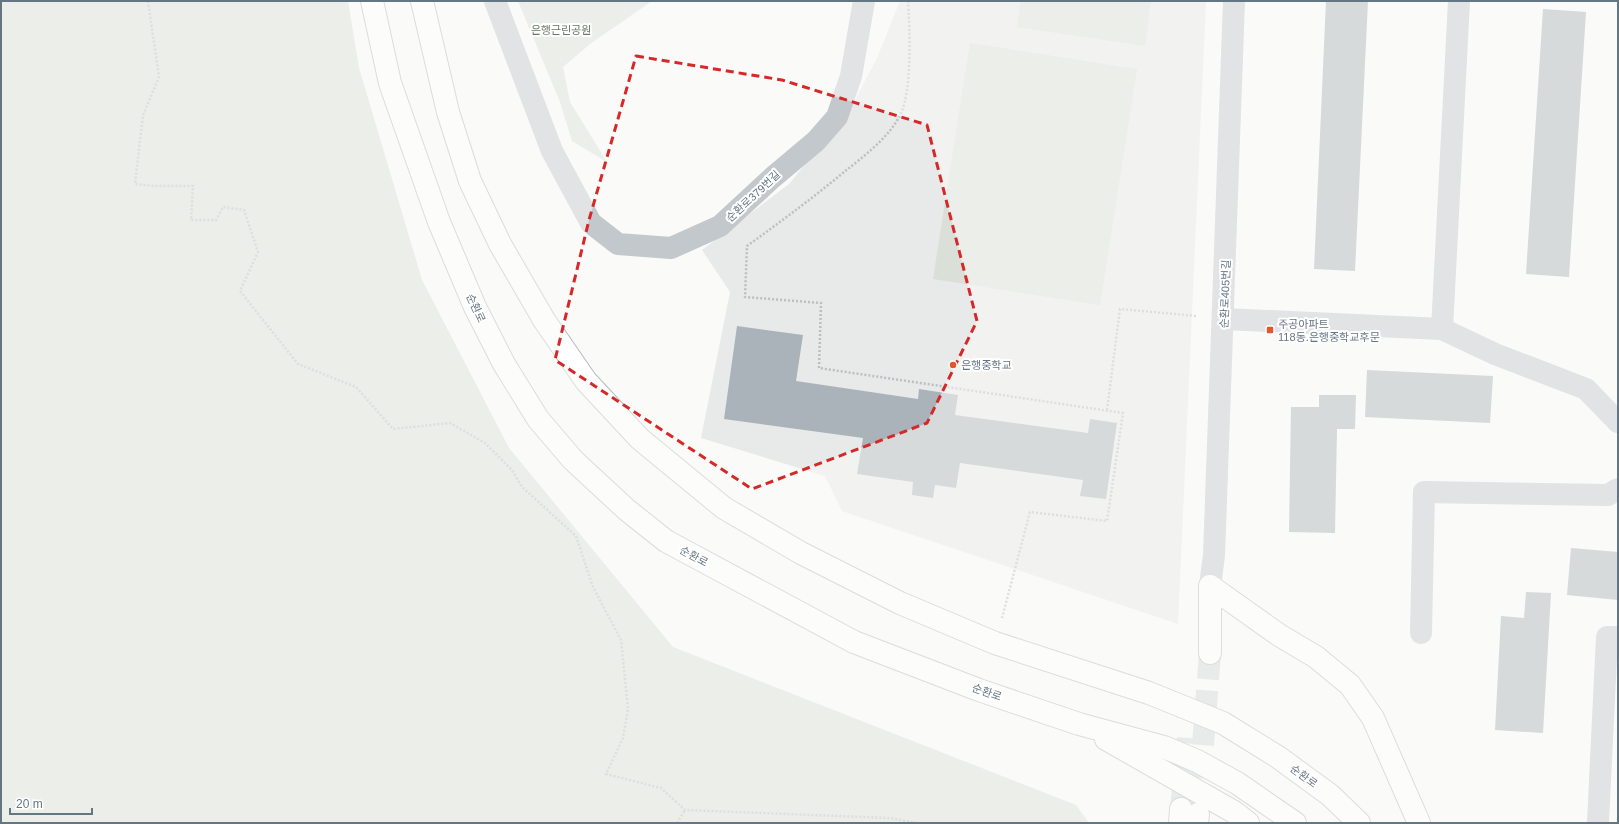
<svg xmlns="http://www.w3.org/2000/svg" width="1619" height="824" font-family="Helvetica,'Noto Sans KR',sans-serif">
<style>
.built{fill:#e8e9e9}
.green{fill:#dadfd7}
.building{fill:#aab3b9}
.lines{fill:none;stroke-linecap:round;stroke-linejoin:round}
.major-tunnel{stroke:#d5d9db;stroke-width:22;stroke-dasharray:22 11;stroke-linecap:butt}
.major-casing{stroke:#b5babe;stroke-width:24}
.path{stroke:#bbbfc2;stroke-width:2.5;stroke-dasharray:2 2;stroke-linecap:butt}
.minor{stroke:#c3c8cc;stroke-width:22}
.major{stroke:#fff;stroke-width:22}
.marked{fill:none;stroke:#d62828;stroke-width:3;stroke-dasharray:8 5;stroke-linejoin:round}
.poi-dot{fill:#e4572e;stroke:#fff;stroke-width:1.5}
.labels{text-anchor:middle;stroke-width:4;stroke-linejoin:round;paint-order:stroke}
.park-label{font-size:11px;fill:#687a64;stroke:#fff}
.street-label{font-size:11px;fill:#657683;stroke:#fff}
.poi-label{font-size:11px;fill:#657683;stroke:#fff;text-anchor:start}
</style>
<rect width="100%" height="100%" fill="#fafaf8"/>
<!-- built -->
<path class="built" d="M900,1H1206L1178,624L842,511L825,476L701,438L730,292L702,250L789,184L851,108L877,58Z"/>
<!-- green -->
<path class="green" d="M1,1H348L359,68L422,280L509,448L673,647L1076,805L1089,823H1Z
M518,1H652L590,44L563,67L570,102L607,162L572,141L560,102Z
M1021,1H1151L1145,46L1017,27Z
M970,43L1137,69L1100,305L933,279Z"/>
<!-- building -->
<path class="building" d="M1326,1H1368L1355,271L1314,269Z
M1543,9L1586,12L1569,277L1526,274Z
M737,326L803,335L796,381L918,399L919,389L958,395L955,415L1088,433L1090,419L1117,423L1106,499L1080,496L1083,480L960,463L956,488L935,485L933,498L912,495L913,482L857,474L863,438L724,419Z
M1367,370L1493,376L1490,423L1365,417Z
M1319,395H1356L1355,429H1337L1335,533L1289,532L1291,407H1319Z
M1571,548L1618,552V600L1567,595Z
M1526,592L1551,593L1543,733L1495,730L1501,616L1524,618Z"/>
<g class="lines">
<!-- major-tunnel -->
<path class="major-tunnel" d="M1181,809L1188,738
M1198,811L1210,653"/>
<!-- major casing -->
<g class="major-casing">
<path id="major" d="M372,1L390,83L439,222L475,307L504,364L538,419L573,460L627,510L666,541L854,642L979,690L1079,724L1164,747L1197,761L1237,783L1295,823
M422,1L448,112L470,181L500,244L544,320L586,381L640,439L724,508L801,553L900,603L995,643L1149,693L1223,723L1278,757L1330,795L1359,823
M1210,586L1279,635L1316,657L1350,685L1373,718L1419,823
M1210,653V586
M1106,739L1234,812L1248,823
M1180,823L1181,809
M1197,823L1198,814"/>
</g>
<!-- path -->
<path class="path" d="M148,1L159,77L143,115L135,184L154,186H193L191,220H216L223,207L244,210L258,252L240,291L298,364L356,387L393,429L450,423L485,443L512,470L522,487L576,536L593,587L621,640L628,709L623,738L606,774L661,788L685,810L890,818L916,823
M908,1C910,29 912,89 901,113C891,136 863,157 844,172C813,198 780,222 747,246L745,297L821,303L819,368L1123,413L1107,521L1030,512L1002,618
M1107,410L1120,309L1197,316
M677,823L685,810"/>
<!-- minor -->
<path class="minor" d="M495,1L552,151L591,223L618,244L671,248L720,226L772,178L816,141L837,117L851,76L864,1
M1224,319L1442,329L1495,354L1586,389L1618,422
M1442,329L1459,1
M1210,586L1214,555L1234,1
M1421,633L1424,492L1608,495L1618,489
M1598,822L1607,637H1618"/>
<!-- major -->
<use href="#major" class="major"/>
</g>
<!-- marked area -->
<path d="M0 0H1619V824H0ZM636,56L782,80L927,125L977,321L927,423L752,489L555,360L589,220Z" fill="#fafaf8" fill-opacity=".55" fill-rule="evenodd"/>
<path class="marked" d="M636,56L782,80L927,125L977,321L927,423L752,489L555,360L589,220Z"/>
<!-- markers -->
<g class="poi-dot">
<rect x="1266" y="326" width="8" height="8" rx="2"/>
<circle cx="953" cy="365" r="4"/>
</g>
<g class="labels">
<!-- park labels -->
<g class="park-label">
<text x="561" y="34">은행근린공원</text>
</g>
<!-- street labels -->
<g class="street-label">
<text transform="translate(753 196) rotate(-43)" y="4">순환로379번길</text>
<text transform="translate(1225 294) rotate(-88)" y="4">순환로405번길</text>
<text transform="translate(476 308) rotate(65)" y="4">순환로</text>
<text transform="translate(694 556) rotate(28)" y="4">순환로</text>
<text transform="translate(987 692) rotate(19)" y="4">순환로</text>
<text transform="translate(1304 776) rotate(36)" y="4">순환로</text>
</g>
<!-- poi labels -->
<g class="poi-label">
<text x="1278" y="328">주공아파트<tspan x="1278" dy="13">118동.은행중학교후문</tspan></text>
<text x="961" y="369">은행중학교</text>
</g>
</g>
<!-- border -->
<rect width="1619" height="824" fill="none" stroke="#657683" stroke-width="4"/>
<!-- scale -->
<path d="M10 808v6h82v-6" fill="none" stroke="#657683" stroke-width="2"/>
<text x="16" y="808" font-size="12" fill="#657683" stroke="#ffffff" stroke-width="3" paint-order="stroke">20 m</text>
</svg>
